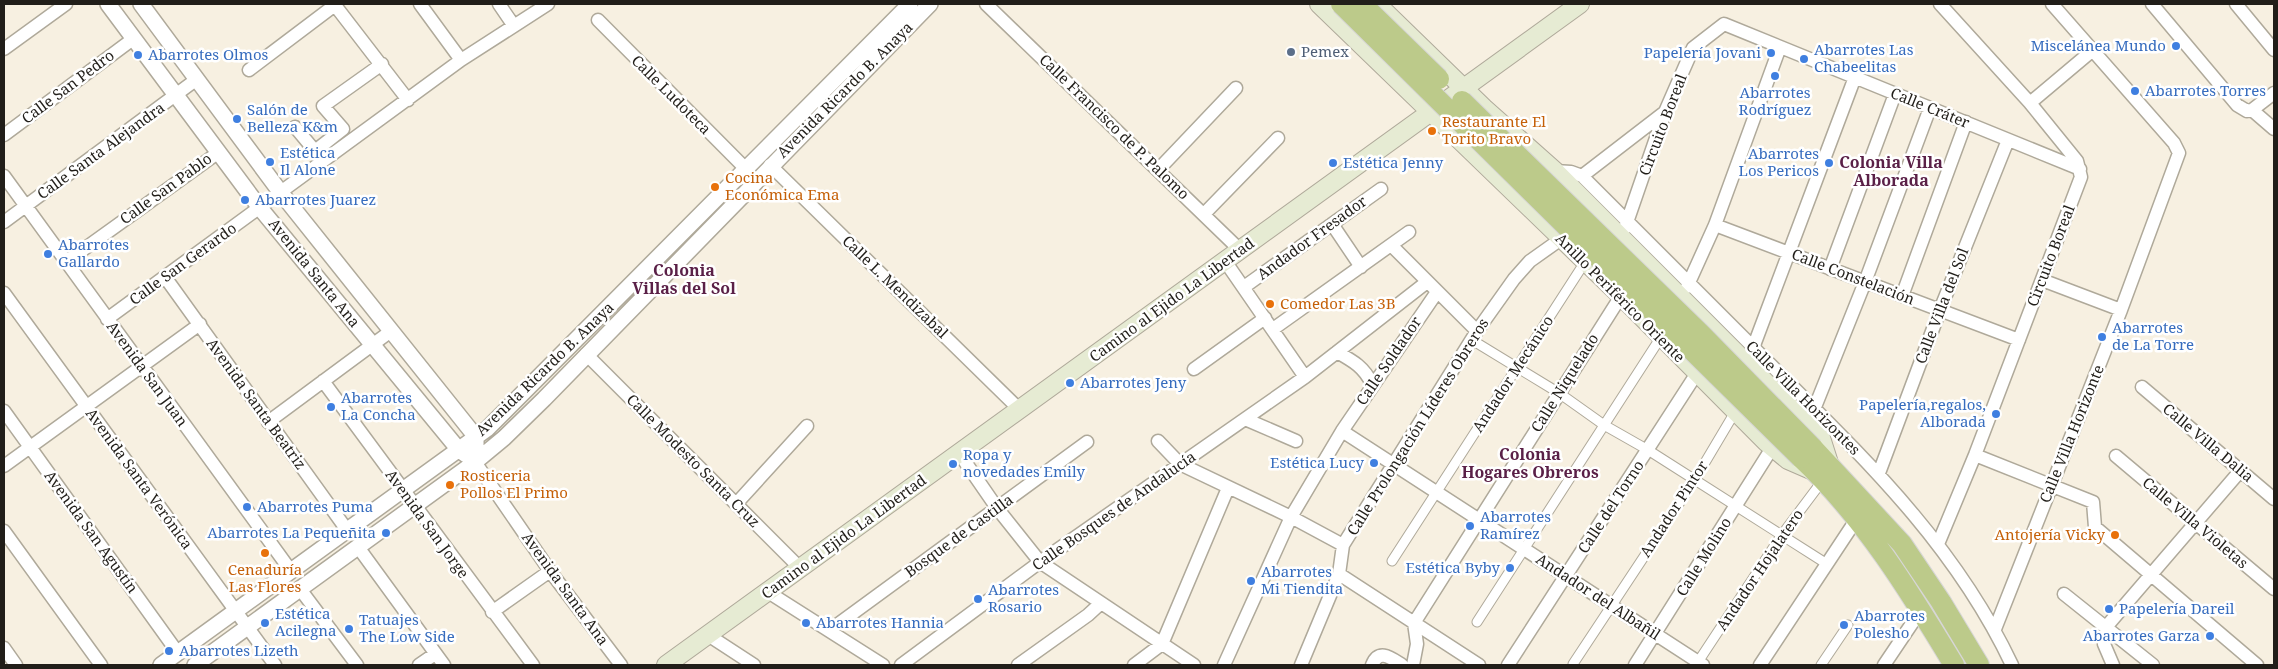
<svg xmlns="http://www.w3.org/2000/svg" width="2278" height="669" font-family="'Noto Serif',serif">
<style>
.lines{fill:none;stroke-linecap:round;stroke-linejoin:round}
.pedestrian-casing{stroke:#afa99a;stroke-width:11}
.minor-casing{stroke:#afa99a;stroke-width:15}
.tertiary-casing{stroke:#afa99a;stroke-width:18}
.secondary-casing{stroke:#afa99a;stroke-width:20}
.trunk-casing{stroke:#d7d6d6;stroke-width:22}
.pedestrian{stroke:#fff;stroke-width:9}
.minor{stroke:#fff;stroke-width:12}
.tertiary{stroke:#fff;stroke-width:15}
.secondary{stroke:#e6ebd3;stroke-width:18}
.trunk{stroke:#bcca8a;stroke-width:20}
.trunk-bridge-casing{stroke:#d7d6d6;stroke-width:22;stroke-linecap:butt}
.trunk-bridge{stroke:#bcca8a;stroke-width:20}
.shop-dot{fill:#3f7fe0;stroke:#fff;stroke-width:2}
.service-dot{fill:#5c6f8a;stroke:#fff;stroke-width:2}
.food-dot{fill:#e8710a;stroke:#fff;stroke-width:2}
.labels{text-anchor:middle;stroke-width:5;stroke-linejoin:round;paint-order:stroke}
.shop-label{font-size:15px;fill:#366cbe;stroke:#fff;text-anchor:start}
.service-label{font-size:15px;fill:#4e5e75;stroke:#fff;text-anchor:start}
.street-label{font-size:15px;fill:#211e19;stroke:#fff}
.food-label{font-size:15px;fill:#c56008;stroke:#fff;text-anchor:start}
.neighbourhood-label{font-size:16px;font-weight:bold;fill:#5a2047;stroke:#fff}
</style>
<rect width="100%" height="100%" fill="#f7f0e1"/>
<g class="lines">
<!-- pedestrian casing -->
<g class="pedestrian-casing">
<path id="pedestrian" d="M1472,340L1559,393L1604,425L1648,450L1827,564
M1392,561L1585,262
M1477,622L1661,337
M1573,664L1694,481L1735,412
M1696,665L1781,536L1823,480
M1821,665L1848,625"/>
</g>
<!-- minor casing -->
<g class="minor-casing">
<path id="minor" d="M334,4L408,100
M420,4L461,60
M499,4L514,26
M986,4L1240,250
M2152,4L2237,105L2247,111L2252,110
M2236,4L2274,50
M598,20L745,168
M4,49L66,4
M249,70L335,5
M2030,103L2093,50
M2252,110L2274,129
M2252,110L2274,93
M295,127L315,151L343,129L323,106L382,64
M4,135L133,39
M770,165L1020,410
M1158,170L1236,88
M1555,171L1571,172L1582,176C1639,233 1696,290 1753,347C1852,447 1951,536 2012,665
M4,176L291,571
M1582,176L1665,112
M1204,214L1278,138
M4,222L197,79
M1332,224L1361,267
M1715,225L2019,340
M1625,228L1665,112L1693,48L1724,24L2080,169
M1391,245L1477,331
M1225,261L1305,377
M66,262L219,152
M1830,269L1895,94
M165,277L347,530
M2042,280L2121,310
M1244,287L1381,189
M1687,287L1715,225L1780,47
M4,293L275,665
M1902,296L1966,122
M107,319L461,60L548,4
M1273,329L1409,232
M1753,348L1855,77
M1337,352C1353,361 1364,367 1372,384
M586,354L800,568
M1194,369L1265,318
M323,381L533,665
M2142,387L2274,499
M1815,407L1865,282L1930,108
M4,411L178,653
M1245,419L1296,441
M268,422L391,331
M1342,431L1703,665
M1158,441L1180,464L1291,517L1343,545
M959,453L997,508L1040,562L1194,665
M1975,455L2093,502L2095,527L2257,665
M2116,456L2274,589
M475,462L550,571L621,665
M4,466L200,324
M1879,473L1940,310L2008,140
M736,504L807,426
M4,531L101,665
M1938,544L1975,455L2081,177L2077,161L2030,103L1940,4
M358,547L444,665
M1339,574L1479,665
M300,589L357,665
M768,592L883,665
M2064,594L2153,665
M492,612L550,571
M2106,627L2241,470
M2106,627L2104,644L2113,665
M1995,629L2121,310L2179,153L2174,143L2052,4
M830,630L1087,442
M708,635L754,665
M4,648L16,665
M419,665L435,654
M901,665L1040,562L1305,377L1427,282
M1018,665L1088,615L1101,603
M1134,665L1162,644L1228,488
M1224,665L1291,517L1342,431L1437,292
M1301,665L1339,574L1343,545L1477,331L1514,279L1530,261L1561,239
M1372,665C1379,648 1391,658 1402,665
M1413,665L1417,644L1414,623L1621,296
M1508,665L1697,373
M1635,665L1772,448
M1760,665L1856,520
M1884,665L1921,610"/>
</g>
<!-- tertiary casing -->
<g class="tertiary-casing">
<path id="tertiary" d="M108,4L260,208L459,450L466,455
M141,4L281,193L476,437V448
M161,665L487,429L910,4
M195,665L475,462L504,438L544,399L930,4"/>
</g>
<!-- secondary casing -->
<g class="secondary-casing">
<path id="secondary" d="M1319,4L1621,296L1766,442L1788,460L1811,470
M1377,4L1484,108L1555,171L1821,438L1829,463
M666,665L1580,4"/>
</g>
<!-- trunk casing -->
<g class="trunk-casing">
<path id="trunk" d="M1813,448L1902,544L1941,602L1979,665
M1801,458C1864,517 1910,592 1954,665"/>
</g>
<!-- pedestrian -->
<use href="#pedestrian" class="pedestrian"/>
<!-- minor -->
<use href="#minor" class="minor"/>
<!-- tertiary -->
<use href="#tertiary" class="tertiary"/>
<!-- secondary -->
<use href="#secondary" class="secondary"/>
<!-- trunk -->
<use href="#trunk" class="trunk"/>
<!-- trunk-bridge casing -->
<g class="trunk-bridge-casing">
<path id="trunk-bridge" d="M1341,4L1801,458
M1362,4L1439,79
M1462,101L1701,334L1813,448"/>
</g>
<!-- trunk-bridge -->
<use href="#trunk-bridge" class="trunk-bridge"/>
</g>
<!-- markers -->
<g class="shop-dot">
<circle cx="2176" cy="46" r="5"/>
<circle cx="1771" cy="53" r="5"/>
<circle cx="138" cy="55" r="5"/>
<circle cx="1804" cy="59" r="5"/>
<circle cx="1775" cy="76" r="5"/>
<circle cx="2135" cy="91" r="5"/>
<circle cx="237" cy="119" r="5"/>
<circle cx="270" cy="162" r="5"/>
<circle cx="1333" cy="163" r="5"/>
<circle cx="1829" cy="163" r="5"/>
<circle cx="245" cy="200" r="5"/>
<circle cx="48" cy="254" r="5"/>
<circle cx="2102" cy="337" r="5"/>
<circle cx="1070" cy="383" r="5"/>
<circle cx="331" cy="407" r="5"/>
<circle cx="1996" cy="414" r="5"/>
<circle cx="1374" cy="463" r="5"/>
<circle cx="953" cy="464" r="5"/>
<circle cx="247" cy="507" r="5"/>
<circle cx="1470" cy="526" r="5"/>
<circle cx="386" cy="533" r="5"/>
<circle cx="1510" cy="568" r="5"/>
<circle cx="1251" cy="581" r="5"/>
<circle cx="978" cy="599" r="5"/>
<circle cx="2109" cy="609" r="5"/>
<circle cx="265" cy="623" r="5"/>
<circle cx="806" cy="623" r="5"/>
<circle cx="1844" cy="625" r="5"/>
<circle cx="349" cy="629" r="5"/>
<circle cx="2210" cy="636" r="5"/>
<circle cx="169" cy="651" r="5"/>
</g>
<circle class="service-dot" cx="1291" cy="52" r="5"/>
<g class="food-dot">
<circle cx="1432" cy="131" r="5"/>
<circle cx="715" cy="187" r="5"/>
<circle cx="1270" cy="304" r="5"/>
<circle cx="450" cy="485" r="5"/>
<circle cx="2115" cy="535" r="5"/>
<circle cx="265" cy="553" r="5"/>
</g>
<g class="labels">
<!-- shop labels -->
<g class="shop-label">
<text x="2166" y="51" text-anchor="end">Miscelánea Mundo</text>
<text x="1814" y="55">Abarrotes Las<tspan x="1814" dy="17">Chabeelitas</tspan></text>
<text x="1761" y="58" text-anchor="end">Papelería Jovani</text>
<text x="148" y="60">Abarrotes Olmos</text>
<text x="2145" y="96">Abarrotes Torres</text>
<text x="1775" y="98" text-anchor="middle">Abarrotes<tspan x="1775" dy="17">Rodríguez</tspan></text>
<text x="247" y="115">Salón de<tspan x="247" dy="17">Belleza K&amp;m</tspan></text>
<text x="280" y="158">Estética<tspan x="280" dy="17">Il Alone</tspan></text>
<text x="1819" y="159" text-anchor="end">Abarrotes<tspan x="1819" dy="17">Los Pericos</tspan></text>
<text x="1343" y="168">Estética Jenny</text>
<text x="255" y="205">Abarrotes Juarez</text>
<text x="58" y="250">Abarrotes<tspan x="58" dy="17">Gallardo</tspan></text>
<text x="2112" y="333">Abarrotes<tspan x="2112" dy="17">de La Torre</tspan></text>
<text x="1080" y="388">Abarrotes Jeny</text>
<text x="341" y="403">Abarrotes<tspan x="341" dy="17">La Concha</tspan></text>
<text x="1986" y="410" text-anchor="end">Papelería,regalos,<tspan x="1986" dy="17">Alborada</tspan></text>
<text x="963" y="460">Ropa y<tspan x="963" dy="17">novedades Emily</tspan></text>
<text x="1364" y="468" text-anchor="end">Estética Lucy</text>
<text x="257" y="512">Abarrotes Puma</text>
<text x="1480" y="522">Abarrotes<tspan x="1480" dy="17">Ramírez</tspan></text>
<text x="376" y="538" text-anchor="end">Abarrotes La Pequeñita</text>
<text x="1500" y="573" text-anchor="end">Estética Byby</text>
<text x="1261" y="577">Abarrotes<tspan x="1261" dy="17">Mi Tiendita</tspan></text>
<text x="988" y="595">Abarrotes<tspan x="988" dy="17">Rosario</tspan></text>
<text x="2119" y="614">Papelería Dareil</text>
<text x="275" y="619">Estética<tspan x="275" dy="17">Acilegna</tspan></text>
<text x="1854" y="621">Abarrotes<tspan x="1854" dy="17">Polesho</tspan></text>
<text x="359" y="625">Tatuajes<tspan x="359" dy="17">The Low Side</tspan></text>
<text x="816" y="628">Abarrotes Hannia</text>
<text x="2200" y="641" text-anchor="end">Abarrotes Garza</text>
<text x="179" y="656">Abarrotes Lizeth</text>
</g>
<!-- service labels -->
<g class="service-label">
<text x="1301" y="57">Pemex</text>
</g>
<!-- street labels -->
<g class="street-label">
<text transform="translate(68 87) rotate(-37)" y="5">Calle San Pedro</text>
<text transform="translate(845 90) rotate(-45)" y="5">Avenida Ricardo B. Anaya</text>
<text transform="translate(671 95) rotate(45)" y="5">Calle Ludoteca</text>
<text transform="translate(1930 108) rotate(22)" y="5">Calle Cráter</text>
<text transform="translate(1663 125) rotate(-69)" y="5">Circuito Boreal</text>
<text transform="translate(1114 127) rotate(44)" y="5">Calle Francisco de P. Palomo</text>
<text transform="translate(101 151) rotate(-36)" y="5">Calle Santa Alejandra</text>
<text transform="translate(166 189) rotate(-36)" y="5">Calle San Pablo</text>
<text transform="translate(1312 238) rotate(-36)" y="5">Andador Fresador</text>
<text transform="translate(2051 256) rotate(-69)" y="5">Circuito Boreal</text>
<text transform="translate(183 264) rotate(-36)" y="5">Calle San Gerardo</text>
<text transform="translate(314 273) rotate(51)" y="5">Avenida Santa Ana</text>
<text transform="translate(1853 277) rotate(21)" y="5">Calle Constelación</text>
<text transform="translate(895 287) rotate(44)" y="5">Calle L. Mendizabal</text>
<text transform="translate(1620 298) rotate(45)" y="5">Anillo Periférico Oriente</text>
<text transform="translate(1172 300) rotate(-36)" y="5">Camino al Ejido La Libertad</text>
<text transform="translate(1942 306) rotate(-69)" y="5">Calle Villa del Sol</text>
<text transform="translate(1389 361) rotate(-56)" y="5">Calle Soldador</text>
<text transform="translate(545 369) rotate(-44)" y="5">Avenida Ricardo B. Anaya</text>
<text transform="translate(147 374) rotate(54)" y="5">Avenida San Juan</text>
<text transform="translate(1513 374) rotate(-57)" y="5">Andador Mecánico</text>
<text transform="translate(1565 383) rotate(-58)" y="5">Calle Niquelado</text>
<text transform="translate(1803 398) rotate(45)" y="5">Calle Villa Horizontes</text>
<text transform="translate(256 404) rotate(54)" y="5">Avenida Santa Beatriz</text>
<text transform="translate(1418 427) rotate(-58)" y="5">Calle Prolongación Líderes Obreros</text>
<text transform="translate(2072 434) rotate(-68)" y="5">Calle Villa Horizonte</text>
<text transform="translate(2208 443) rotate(40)" y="5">Calle Villa Dalia</text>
<text transform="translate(693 461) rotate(45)" y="5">Calle Modesto Santa Cruz</text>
<text transform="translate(139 479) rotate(54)" y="5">Avenida Santa Verónica</text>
<text transform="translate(1611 507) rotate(-57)" y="5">Calle del Torno</text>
<text transform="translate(1674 509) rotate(-57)" y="5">Andador Pintor</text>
<text transform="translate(1114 511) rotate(-35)" y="5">Calle Bosques de Andalucía</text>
<text transform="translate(2195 523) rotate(40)" y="5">Calle Villa Violetas</text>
<text transform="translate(427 524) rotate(54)" y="5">Avenida San Jorge</text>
<text transform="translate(91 532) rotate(54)" y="5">Avenida San Agustín</text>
<text transform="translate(959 536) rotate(-36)" y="5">Bosque de Castilla</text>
<text transform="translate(844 537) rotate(-36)" y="5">Camino al Ejido La Libertad</text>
<text transform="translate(1704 557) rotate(-58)" y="5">Calle Molino</text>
<text transform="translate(1760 570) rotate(-56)" y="5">Andador Hojalatero</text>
<text transform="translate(565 589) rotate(54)" y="5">Avenida Santa Ana</text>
<text transform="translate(1598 597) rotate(33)" y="5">Andador del Albañil</text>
</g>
<!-- food labels -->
<g class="food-label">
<text x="1442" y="127">Restaurante El<tspan x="1442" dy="17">Torito Bravo</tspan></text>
<text x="725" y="183">Cocina<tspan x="725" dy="17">Económica Ema</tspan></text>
<text x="1280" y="309">Comedor Las 3B</text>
<text x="460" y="481">Rosticeria<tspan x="460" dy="17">Pollos El Primo</tspan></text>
<text x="2105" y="540" text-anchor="end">Antojería Vicky</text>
<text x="265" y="575" text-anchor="middle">Cenaduría<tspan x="265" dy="17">Las Flores</tspan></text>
</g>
<!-- neighbourhood labels -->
<g class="neighbourhood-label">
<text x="1891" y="168">Colonia Villa<tspan x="1891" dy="18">Alborada</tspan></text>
<text x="684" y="276">Colonia<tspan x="684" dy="18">Villas del Sol</tspan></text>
<text x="1530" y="460">Colonia<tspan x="1530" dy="18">Hogares Obreros</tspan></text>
</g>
</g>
<!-- border -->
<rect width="2278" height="669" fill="none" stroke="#211e19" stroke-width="10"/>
</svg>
